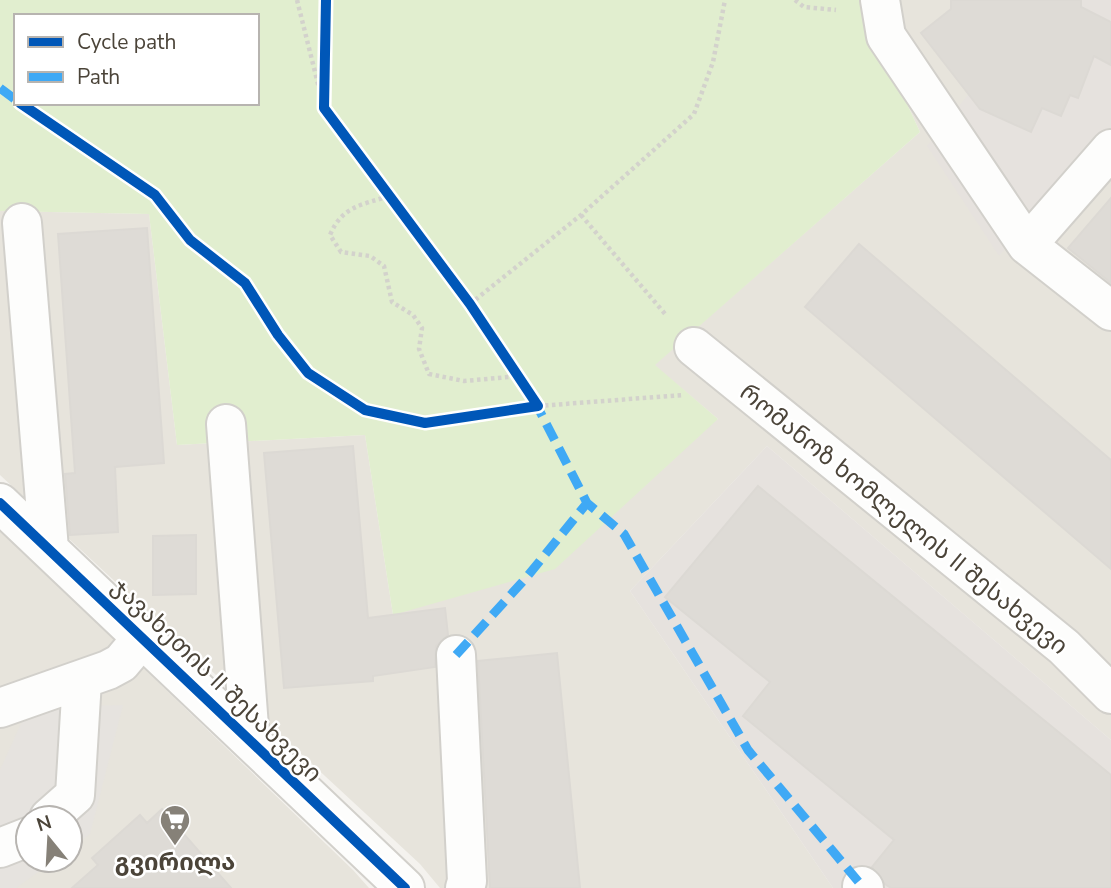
<svg xmlns="http://www.w3.org/2000/svg" width="1111" height="888" font-family="'Nunito Sans','Noto Sans Georgian',sans-serif">
<style>
.residential{fill:#e7e4dc;fill-rule:evenodd}
.industrial{fill:#e6e2de}
.green{fill:#e1eecf;fill-rule:evenodd}
.parking{fill:#e6e3df}
.building{fill:#dedbd6;stroke:#dcd9d4;stroke-width:2}
.lines{fill:none;stroke-linecap:round;stroke-linejoin:round}
.minor-casing{stroke:#d2d0cb;stroke-width:42}
.path{stroke:#d3d2cc;stroke-width:4.5;stroke-dasharray:3.5 3.5;stroke-linecap:butt}
.minor{stroke:#fdfdfc;stroke-width:38}
.quiet{stroke:#3fa9f5;stroke-width:9;stroke-dasharray:18 9;stroke-linecap:butt}
.cycleway-casing{stroke:#fff;stroke-width:15}
.cycleway{stroke:#0057b8;stroke-width:10}
.labels{text-anchor:middle;stroke-width:5;stroke-linejoin:round;paint-order:stroke}
.street-label{font-size:24px;fill:#4b4439;stroke:#fff}
.poi-label{font-size:24px;font-weight:bold;fill:#4b4439;stroke:#fff}
</style>
<rect width="100%" height="100%" fill="#f4f2ee"/>
<!-- residential -->
<path class="residential" d="M859,0H1044L999,255L1111,128V740L767,446L630,591L833,888H440L420,864L0,475V211L149,214L177,445L365,435L393,615L718,419L654,365L920,132Z
M0,530L353,870L369,888H0ZM28,818H70V860H28Z"/>
<!-- industrial -->
<path class="industrial" d="M1044,0H1111V128L999,256L927,146Z
M767,446L1111,740V888H833L630,591Z"/>
<!-- green -->
<path class="green" d="M0,0H859L920,132L655,365L718,419L555,569L393,615L365,435L177,445L149,214L0,211ZM16,16H257V103H16Z"/>
<!-- parking -->
<path class="parking" d="M123,705L90,834L70,849V818H28V860H55L16,888H0V770L28,708Z"/>
<!-- building -->
<path class="building" d="M951,0H1081V7L1111,22V65L1094,56L1078,98L1070,95L1061,116L1042,108L1031,132L980,109L921,33L951,9Z
M1111,198V283L1068,248Z
M147,228L164,463L115,467L118,532L70,535L65,474L75,473L58,234Z
M859,244L1111,460V569L805,307Z
M353,446L368,618L445,608L448,635L436,646L435,667L373,676V681L284,688L264,453Z
M758,486L1111,775V888H891L885,884L872,867L894,840L743,716L770,682L665,597Z
M196,535V594L153,595V536Z
M557,653L580,888H490L478,661Z
M162,809L231,888H72L98,865L92,858L140,815L147,823Z"/>
<g class="lines">
<!-- minor casing -->
<g class="minor-casing">
<path id="minor" d="M880,0L886,36L1027,245L1111,311
M22,223L49,549
M1027,245L1111,149
M694,347L1064,647L1111,694
M226,424L250,740
M0,503L405,888
M456,655L467,881L465,888
M0,708L108,670L121,663L142,638
M49,818L75,795L82,680
M0,848L28,837
M862,886L864,888"/>
</g>
<!-- path -->
<path class="path" d="M297,0L324,108
M795,0L804,7L836,10
M389,196C362,205 342,206 330,235L341,252L370,256L384,266L392,302L413,315L422,328L419,349L429,374L464,381L520,376
M581,215L666,315
M470,304L581,215L694,114L713,62L725,0
M538,406L683,395"/>
<!-- minor -->
<use href="#minor" class="minor"/>
<!-- quiet -->
<path class="quiet" d="M0,88L16,100
M534,400L587,503L624,534L748,750L862,886
M456,655L526,578L587,503"/>
<!-- cycleway casing -->
<g class="cycleway-casing">
<path id="cycleway" d="M20,103L155,195L190,240L245,283L278,335L308,373L365,410L425,423L538,406L470,304L324,108L326,0
M0,503L405,888"/>
</g>
<!-- cycleway -->
<use href="#cycleway" class="cycleway"/>
</g>
<!-- icons -->
<defs>
<g id="supermarket-pin" transform="scale(1.575)"><path d="M0 17L-7.5 6A9.5 9.5 0 1 1 7.5 6Z" fill="#868178" stroke="#fff"/><path d="M-6-5.5h2.5l.6 2H6L4.5 2H-2.5L-4.4-4H-6ZM-1.5 3.2a1.3 1.3 0 1 0 .1 0ZM3 3.2a1.3 1.3 0 1 0 .1 0Z" fill="#fff"/></g>
</defs>
<g fill-rule="evenodd">
<use href="#supermarket-pin" x="175" y="820"/>
</g>
<g class="labels">
<!-- street labels -->
<g class="street-label">
<text transform="translate(904 519) rotate(39)" y="8">რომანოზ ხომლელის II შესახვევი</text>
<text transform="translate(217 680) rotate(44)" y="8">ჯავახეთის II შესახვევი</text>
</g>
<!-- poi labels -->
<g class="poi-label">
<text x="175" y="870">გვირილა</text>
</g>
</g>
<!-- legend -->
<rect x="14" y="14" width="245" height="91" fill="#ffffff" stroke="#b7b4b0" stroke-width="2"/>
<rect x="28" y="37" width="35" height="10" fill="#0057b8" stroke="#b7b4b0" stroke-width="2"/>
<text x="77" y="49" font-size="21" fill="#4b4439">Cycle path</text>
<rect x="28" y="72" width="35" height="10" fill="#3fa9f5" stroke="#b7b4b0" stroke-width="2"/>
<text x="77" y="84" font-size="21" fill="#4b4439">Path</text>
<!-- north arrow -->
<g transform="translate(49 839) rotate(342)"><circle r="33" fill="#ffffff" stroke="#b7b4b0" stroke-width="2"/>
<path d="M0-5L12 26L0 18L-12 26Z" fill="#868178"/>
<text y="-10" font-size="19" font-weight="bold" text-anchor="middle" fill="#4b4439">N</text>
</g>
</svg>
